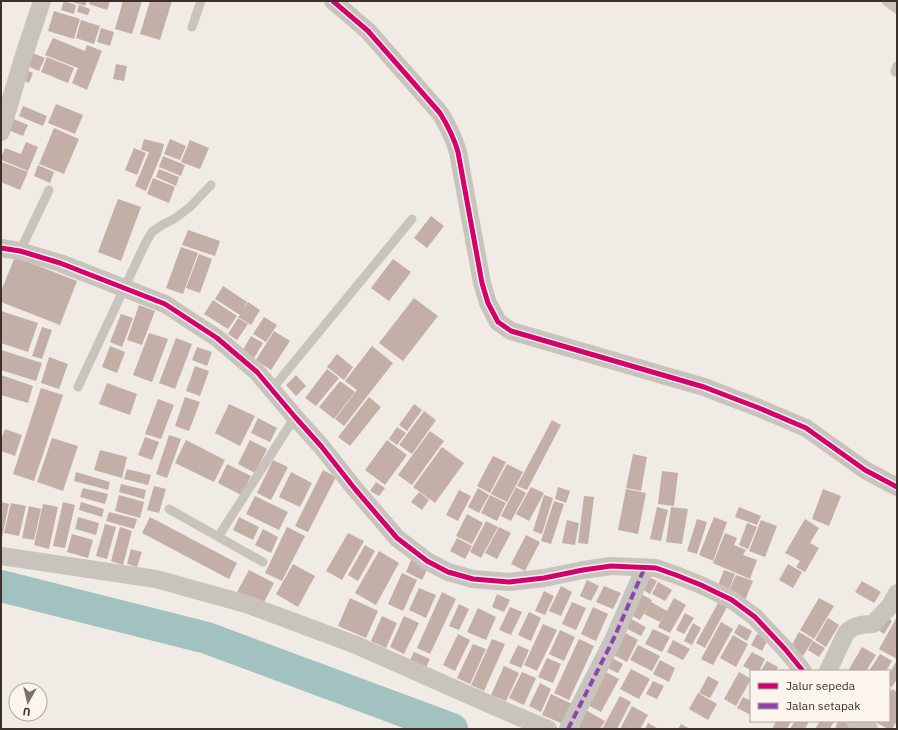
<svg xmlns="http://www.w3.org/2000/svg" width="898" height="730" font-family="'IBM Plex Sans',sans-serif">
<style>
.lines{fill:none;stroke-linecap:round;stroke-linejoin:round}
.river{stroke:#a1c2c1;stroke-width:32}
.building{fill:#c3afa7}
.lane{stroke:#c9c3be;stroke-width:9}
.street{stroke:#c9c3be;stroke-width:18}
.quiet{stroke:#8e44ad;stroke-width:4;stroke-dasharray:8 4;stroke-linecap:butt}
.cycleway-casing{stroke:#fbf5ee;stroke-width:8}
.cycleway{stroke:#d6006c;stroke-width:5}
</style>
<rect width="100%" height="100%" fill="#f0ebe5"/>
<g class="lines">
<!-- river -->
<path class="river" d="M1,586L207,638L452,729"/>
</g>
<!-- building -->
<path class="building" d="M64,1L76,5L74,14L61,10Z
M69,1H87L85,6Z
M90,1H110L107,10L89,4Z
M123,1H142L132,34L115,29Z
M150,1H172L160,40L140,34Z
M79,5L90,9L88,15L77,12Z
M54,11L80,19L74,39L48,31Z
M81,20L100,26L94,44L76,38Z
M101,28L114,32L110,46L97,42Z
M53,38L85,51L87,45L102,51L87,90L72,83L78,68L45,55Z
M30,52L45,58L39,71L25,65Z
M47,57L74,68L68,83L41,72Z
M116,64L127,66L124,81L113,79Z
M24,69L33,73L29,83L20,79Z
M56,104L83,115L75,134L48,123Z
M23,106L47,116L43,126L19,116Z
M11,118L28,125L23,136L6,129Z
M54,128L79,139L64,174L39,164Z
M144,139L164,144L161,155L146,191L135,186L149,152L141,150Z
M170,139L186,146L180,160L164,154Z
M190,140L209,148L200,169L181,162Z
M26,142L38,147L28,171L1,160V157L5,148L21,154Z
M134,148L146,153L137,175L125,170Z
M163,156L185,165L181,176L159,167Z
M2,162L28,172L20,190L1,182V164Z
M38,165L54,172L50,183L34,176Z
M159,169L179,177L176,186L156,177Z
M153,178L175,187L169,203L147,194Z
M118,199L141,207L121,261L98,252Z
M431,216L444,226L427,248L414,238Z
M188,230L220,241L215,256L182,245Z
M181,247L198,253L183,294L166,288Z
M199,254L212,259L200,293L186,288Z
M15,257L77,281L60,325L1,302V291Z
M393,259L411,272L389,301L371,288Z
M223,286L247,302L243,309L248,302L260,310L251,325L238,317L240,315L215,299Z
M414,298L438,316L403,361L379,343Z
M213,300L237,316L228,329L204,314Z
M139,305L155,311L142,345L127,340Z
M1,311L38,323L28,352L1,343Z
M121,314L133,318L122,347L110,342Z
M264,317L277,325L266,342L253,334Z
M238,318L248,324L237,340L228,334Z
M42,327L52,330L42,359L32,356Z
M274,331L290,341L271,370L256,360Z
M149,333L168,339L152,382L133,375Z
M251,336L263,343L254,358L242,351Z
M176,338L192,344L175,389L159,383Z
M110,346L125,352L117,373L102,367Z
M372,346L393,363L344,426L335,419L357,390L345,381Z
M197,347L212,352L207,366L192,360Z
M1,350L42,363L36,381L1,370Z
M337,354L353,367L344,380L327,367Z
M49,357L68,364L59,389L41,383Z
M195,366L209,371L200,396L186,391Z
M327,369L339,378L316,406L305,398Z
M1,375L33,386L28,403L1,395Z
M296,375L306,386L296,396L286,385Z
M340,381L355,392L334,419L319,407Z
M107,383L137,394L130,415L99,404Z
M41,388L63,395L34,481L13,474Z
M185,397L200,402L189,431L175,426Z
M369,397L381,407L350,446L338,437Z
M158,399L174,405L161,439L145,434Z
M229,404L255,416L240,446L215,433Z
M414,404L422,410L407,431L399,425Z
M424,411L436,420L412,454L399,445Z
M258,418L277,428L270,442L251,433Z
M552,420L561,425L527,490L517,486Z
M397,427L406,433L397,445L389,439Z
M5,429L22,435L15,456L1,451V440Z
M430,431L444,441L412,485L398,475Z
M169,435L181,439L167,478L156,474Z
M145,437L159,442L152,460L138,455Z
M52,438L78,446L63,491L37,482Z
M186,440L225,460L214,482L175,463Z
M250,440L267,449L255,473L238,464Z
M387,440L407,455L385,485L365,470Z
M442,447L464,463L435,503L413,487Z
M100,450L127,457L122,478L94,470Z
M633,454L647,457L641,491L626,488Z
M493,456L506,462L490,493L477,486Z
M273,460L288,467L271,500L257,493Z
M227,464L251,476L241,495L218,483Z
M507,464L523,472L507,502L491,494Z
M127,469L151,475L148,485L124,479Z
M323,470L336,477L308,532L295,526Z
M662,471L678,473L674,506L658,504Z
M76,472L110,482L108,490L74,481Z
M291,472L312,483L300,507L279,497Z
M376,482L385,488L379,496L370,491Z
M121,484L146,490L144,499L119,492Z
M154,486L166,489L159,513L147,510Z
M516,487L526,493L511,521L501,516Z
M531,487L544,493L529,521L516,514Z
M558,487L570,491L566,503L555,499Z
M83,488L108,494L105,504L80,497Z
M478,488L489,495L479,513L468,507Z
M626,489L646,493L638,534L618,530Z
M823,489L841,496L829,526L812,519Z
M459,490L471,496L458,521L446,515Z
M419,492L429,500L422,510L411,502Z
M119,495L144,502L140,518L115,511Z
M490,495L506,503L497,521L481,513Z
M544,495L553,498L542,534L533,531Z
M255,496L288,512L279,530L246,514Z
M584,496L594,497L588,544L578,543Z
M554,501L564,504L551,544L541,541Z
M1,502L9,504L2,538H1Z
M63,502L75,505L65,548L53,546Z
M81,502L104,509L102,517L79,510Z
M11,503L26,506L19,536L4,533Z
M43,504L58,507L49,549L34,545Z
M29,506L41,509L34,540L22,538Z
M657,507L668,510L661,541L650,539Z
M671,507L688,509L682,544L666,542Z
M739,507L761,516L757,525L735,517Z
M109,512L137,519L134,529L106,521Z
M467,514L483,523L472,544L456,536Z
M78,517L99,523L96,535L75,529Z
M150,517L237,563L229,579L142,533Z
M239,517L259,527L253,540L233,530Z
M714,517L727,522L713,561L699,555Z
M697,519L707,522L697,554L687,551Z
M805,519L819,528L810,543L819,548L805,572L796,567L800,561L785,553Z
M567,520L579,523L575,545L562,543Z
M761,520L777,526L765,557L749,551Z
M486,521L498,527L481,558L470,552Z
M747,523L757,527L748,549L739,545Z
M105,524L116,527L107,559L96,556Z
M120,527L132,531L123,565L111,561Z
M287,527L305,536L282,581L265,573Z
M499,527L511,533L497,559L485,553Z
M263,529L278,537L271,553L255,545Z
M348,533L364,541L342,580L326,571Z
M725,533L737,538L734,545L746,550L743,555L757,560L750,579L713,563Z
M72,534L93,540L88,558L67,552Z
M526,535L540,542L525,571L511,564Z
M457,538L472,546L465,559L450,551Z
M365,545L375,551L358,581L348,575Z
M131,549L142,552L137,567L127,564Z
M379,551L399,563L376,605L355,593Z
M411,560L428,568L422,580L406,572Z
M293,564L315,576L298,607L276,594Z
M788,564L802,572L793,588L779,580Z
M249,570L274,583L262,606L237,592Z
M724,570L735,574L728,592L717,588Z
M402,573L417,580L403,611L388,604Z
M645,575L657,581L650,594L638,587Z
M736,575L753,581L745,600L728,593Z
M587,580L599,586L591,601L580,596Z
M862,581L881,592L874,603L855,592Z
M658,582L672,590L665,601L652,594Z
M561,586L572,592L561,616L549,611Z
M604,586L621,593L613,609L596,602Z
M419,588L436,595L426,618L409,610Z
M544,591L554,596L545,615L535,611Z
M442,592L456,599L430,654L417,648Z
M637,592L652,600L640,620L626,612Z
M497,594L510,600L504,612L492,607Z
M350,598L378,611L366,638L338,626Z
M674,598L686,605L670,633L658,627L665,613L660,622L644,614L651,602L667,611Z
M819,598L834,606L814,639L800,630Z
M572,602L586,608L576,630L562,624Z
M718,603L727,607L705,648L696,643Z
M459,604L469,609L459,630L449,626Z
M510,607L522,612L511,635L499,630Z
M593,607L608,614L596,641L581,634Z
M478,608L496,617L486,640L467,632Z
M529,612L541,618L531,641L518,635Z
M685,613L694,618L684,634L676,630Z
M382,616L397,623L386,648L371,641Z
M404,616L419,623L404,654L390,647Z
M627,617L646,627L641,636L622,626Z
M886,617L892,621L884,634L878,630Z
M897,617V659L879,649Z
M828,618L839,625L826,647L815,640Z
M721,622L733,629L713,665L701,659Z
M693,623L701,628L692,645L684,641Z
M543,624L557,630L537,671L524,665Z
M739,624L752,631L747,641L734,633Z
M653,629L670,637L662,652L645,644Z
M560,630L575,637L564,661L549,654Z
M622,631L638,640L627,662L610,653Z
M799,632L813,640L803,656L790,648Z
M458,634L470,640L455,671L443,665Z
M757,634L768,639L762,651L751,645Z
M733,635L748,644L736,667L720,658Z
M492,639L505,644L484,691L471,685Z
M579,639L594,646L569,700L554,693Z
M673,640L690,649L683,660L667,652Z
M813,641L825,648L819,657L808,650Z
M473,644L486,649L470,684L457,678Z
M518,645L529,650L521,668L509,663Z
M638,645L660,656L652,671L630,660Z
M862,647L876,655L866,671H848Z
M414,652L430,659L425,670L409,662Z
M752,652L765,659L759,671H752L743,666Z
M880,654L892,661L886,671H869Z
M608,656L623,664L618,673L603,666Z
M547,658L561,664L553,683L538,677Z
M660,660L675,668L669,682L653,674Z
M897,660V679L892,687L889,685V674Z
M767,661L778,667L776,671H761Z
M504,666L519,673L506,701L491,695Z
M631,669L650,679L639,699L620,689Z
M604,671L619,679L601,712L586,704Z
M522,672L536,678L524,705L509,698Z
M739,672L751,679L736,706L724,699Z
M708,676L719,682L710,698L699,693Z
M653,681L664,686L657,699L646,694Z
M540,683L551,689L541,712L529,706Z
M892,689L897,692V721L892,729H888L874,721H889V694Z
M698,693L717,704L708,720L689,709Z
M551,694L572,704L563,724L542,715Z
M620,696L631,702L617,729H602Z
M743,697L751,701V715L737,708Z
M632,706L648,715L640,729H620Z
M584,709L605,721L600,729H582L575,725Z
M776,721H791L787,729H772Z
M795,721H809L805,729H790Z
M820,721H834L830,729H815Z
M838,721H843L857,727V729H835Z
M648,723L657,728V729H645Z
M681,724L690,729H678Z"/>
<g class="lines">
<!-- lane -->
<path class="lane" d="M886,1L897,9
M192,27L201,1
M895,72L897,66
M20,251L49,190
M78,387L145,244L152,232L162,225L174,219L190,207L211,185
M272,389L412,219
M169,509L263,562
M218,537L295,417"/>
<!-- street -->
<path class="street" d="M333,1L368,31L440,113C448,126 454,138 458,152L482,283L488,303L498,322L511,331L704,387L759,408L806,428L865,470L897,487
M1,132L24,55L42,1
M1,248L20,251L60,263L165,304L217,338L257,372L295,417L321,446L355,489L397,538L427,561L448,572L473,579L509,582L544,578L583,570L611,566L656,568L676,575L701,585L732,600L755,617L785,649L803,671
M1,556L156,579L246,604L356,645L498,708L548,729
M828,671L846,633C855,624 862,625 873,624L890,606L897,593
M855,721L869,729
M568,729L614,638L645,567"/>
<!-- quiet -->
<path class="quiet" d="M568,729L614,638L645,567"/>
<!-- cycleway casing -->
<g class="cycleway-casing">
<path id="cycleway" d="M333,1L368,31L440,113C448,126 454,138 458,152L482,283L488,303L498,322L511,331L704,387L759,408L806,428L865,470L897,487
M1,248L20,251L60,263L165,304L217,338L257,372L295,417L321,446L355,489L397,538L427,561L448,572L473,579L509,582L544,578L583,570L611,566L656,568L676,575L701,585L732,600L755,617L785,649L803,671"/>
</g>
<!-- cycleway -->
<use href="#cycleway" class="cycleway"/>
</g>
<!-- border -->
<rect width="898" height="730" fill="none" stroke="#3b302b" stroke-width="4"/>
<!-- legend -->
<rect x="750" y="670" width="140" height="52" fill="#fbf5ee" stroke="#aea6a0"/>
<rect x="758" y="683" width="20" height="6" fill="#d6006c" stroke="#aea6a0"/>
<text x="786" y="690" font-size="12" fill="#3b302b">Jalur sepeda</text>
<rect x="758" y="703" width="20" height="6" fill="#8e44ad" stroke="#aea6a0"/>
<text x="786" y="710" font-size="12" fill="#3b302b">Jalan setapak</text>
<!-- north arrow -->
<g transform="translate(28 702) rotate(188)"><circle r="19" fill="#fbf5ee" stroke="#aea6a0"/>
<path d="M0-3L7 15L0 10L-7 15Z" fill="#7a716c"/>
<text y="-6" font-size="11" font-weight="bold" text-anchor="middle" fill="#3b302b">U</text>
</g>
</svg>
